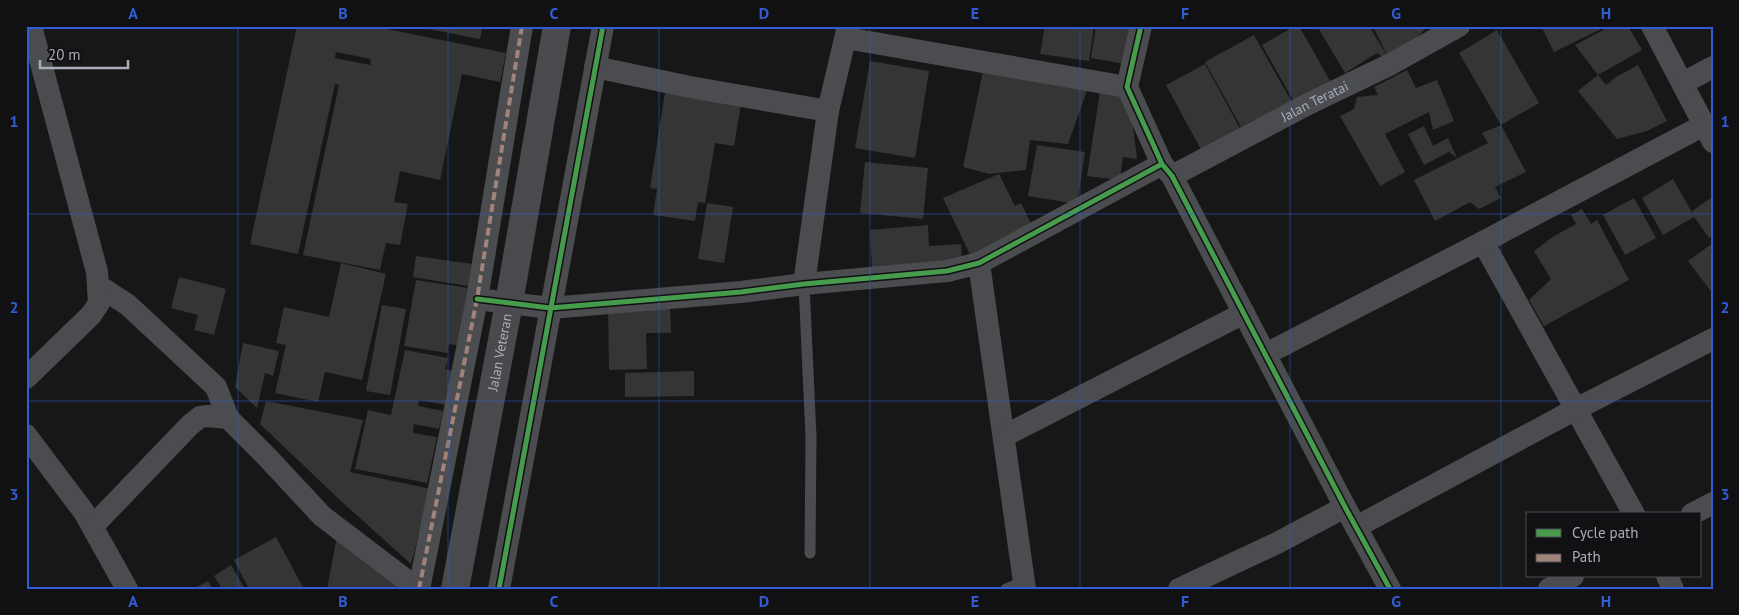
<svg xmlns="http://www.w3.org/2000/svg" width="1739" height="615" font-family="'PT Sans',sans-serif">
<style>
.building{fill:#353536;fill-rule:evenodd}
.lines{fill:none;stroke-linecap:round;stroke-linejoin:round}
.service{stroke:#4b4c50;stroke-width:11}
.minor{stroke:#4b4c50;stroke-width:22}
.secondary{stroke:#4a4a4e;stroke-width:28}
.quiet{stroke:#a18479;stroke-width:4;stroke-dasharray:8 4;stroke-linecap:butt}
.cycleway-casing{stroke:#111113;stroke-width:8}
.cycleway{stroke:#469c4c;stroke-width:5}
.grid{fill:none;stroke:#325cd3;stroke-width:1;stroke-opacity:0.55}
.labels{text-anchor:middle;stroke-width:4;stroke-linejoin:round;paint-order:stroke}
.street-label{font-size:14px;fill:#a8adb8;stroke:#111113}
.neatline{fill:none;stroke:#325cd3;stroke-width:2}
.grid-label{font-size:16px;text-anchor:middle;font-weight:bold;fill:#325cd3}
</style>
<rect width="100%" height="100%" fill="#171717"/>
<!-- building -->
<path class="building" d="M297,26H372L506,53L500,82L462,74L440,180L400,171L394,202L408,204L400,245L386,243L380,270L303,255L339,85L335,84L298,254L250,244ZM336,52L371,59L370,65L335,58Z
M413,26H483L480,39Z
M1045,26H1094L1089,61L1040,54Z
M1096,26H1138L1131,65L1091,58Z
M1295,26H1299L1333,86L1293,100L1262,45Z
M1317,26H1369L1389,59L1373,26H1428L1392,63L1377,53L1345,73Z
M1541,26H1607L1554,52Z
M1611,26H1628L1642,50L1598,75L1575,45Z
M1497,30L1539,103L1501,125L1459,53Z
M1254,35L1295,108L1260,128L1256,119L1241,127L1205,62Z
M870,61L929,71L915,158L855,148Z
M1205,64L1244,136L1205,157L1166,85Z
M1638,65L1667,121L1647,131L1617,139L1578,91L1598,75L1606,85L1616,77Z
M984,66L1090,82L1068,144L1030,140L1026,170L989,174L963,167Z
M1407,70L1416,88L1437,80L1454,121L1433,130L1429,112L1385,134L1405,172L1380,186L1340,116L1354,109L1357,97L1378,95L1374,87Z
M1100,91L1129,95L1137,159L1123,157L1120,180L1087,176Z
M665,92L741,104L734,146L715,143L705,203L698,202L695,221L653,215L657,189L650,188Z
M1501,125L1526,172L1495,187L1501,198L1479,209L1470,202L1435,221L1414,180L1488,143L1482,133Z
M1424,126L1433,146L1448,138L1457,158L1449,152L1424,165L1408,134Z
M1037,145L1085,152L1077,204L1028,196Z
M865,162L928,168L923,219L860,213Z
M999,174L1015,206L1021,203L1034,230L972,259L943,198Z
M1673,179L1694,216L1692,211L1711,198L1713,201V235L1709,238L1694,217L1663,235L1642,198Z
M1634,198L1656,238L1625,255L1603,215Z
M707,203L733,207L724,263L698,259Z
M1582,209L1591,224L1597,220L1629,280L1544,326L1529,300L1551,279L1534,251L1554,236L1576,224L1571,215Z
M928,225L929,246L961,244L962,263L872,268L870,230Z
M1713,243V294L1688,261Z
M416,256L472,264L468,286L413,277Z
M341,263L386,274L362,380L325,372L318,402L275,393L286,345L276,343L284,307L329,317Z
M179,277L226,289L214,335L194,330L198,315L171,308Z
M416,280L468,288L462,346L449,344L447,353L404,346Z
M382,305L406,309L390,395L366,391Z
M670,305L671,333H646L647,369L609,370L608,306Z
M243,343L279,351L273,376L265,373L257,408L235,387Z
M405,350L448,358L445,369L453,371L446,405L419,400L418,406L443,411L439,429L414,424L413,433L437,437L427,483L355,469L368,410L391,415Z
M694,371V396L625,397V373Z
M266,401L363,420L350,472L431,489L411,564L342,502L260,424Z
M338,531L405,589H327Z
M276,537L304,589H249L234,560Z
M231,565L245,589H222L214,576Z
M208,581L212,589H193Z"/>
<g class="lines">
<!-- service -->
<path class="service" d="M804,284L811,437L810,553
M1006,589L1025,581"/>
<!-- minor -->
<g class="minor">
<path d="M1141,26L1127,87L1162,164L1172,176L1345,507L1390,589"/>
<path d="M1652,26L1713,142"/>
<path d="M846,38L1127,87"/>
<path d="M595,67L690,87L828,111"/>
<path d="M1683,83L1713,67"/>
<path id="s1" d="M1172,176L1310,103L1391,64L1459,26"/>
<path d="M1483,242L1634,514"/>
<path d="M979,263L1025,589"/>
<path d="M804,284L828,111L848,26"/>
<path d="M99,286L128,305L216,387L228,418"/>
<path d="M477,299L550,308L741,292L804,284L947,271L979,263L1162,164"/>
<path d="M1266,354L1483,242L1704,125"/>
<path d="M26,378L91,315L99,303L97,272L31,26"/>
<path d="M26,435L84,512L127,589"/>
<path d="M1004,436L1244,313"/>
<path d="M1692,514L1713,503"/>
<path d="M93,526L190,425L200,417L208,416L228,418L268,458L322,516L418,589"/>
<path d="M1356,527L1576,409L1713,339"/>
<path d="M1667,576L1673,589"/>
<path d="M419,589L477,299L522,26"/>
<path d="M499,589L603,26"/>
<path d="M1179,589L1275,544L1345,507"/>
<path d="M1549,589L1573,576"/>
</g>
<!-- secondary -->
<path class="secondary" id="s2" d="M455,589L509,303L557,26"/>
<!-- quiet -->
<path class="quiet" d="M419,589L477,299L522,26"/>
<!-- cycleway casing -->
<g class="cycleway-casing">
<path id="cycleway" d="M1141,26L1127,87L1162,164L1172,176L1345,507L1390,589
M477,299L550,308L741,292L804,284L947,271L979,263L1162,164
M499,589L603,26"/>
</g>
<!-- cycleway -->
<use href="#cycleway" class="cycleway"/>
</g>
<!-- grid -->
<path class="grid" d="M238,26V589M448,26V589M659,26V589M870,26V589M1080,26V589M1290,26V589M1501,26V589M26,214H1713M26,401H1713"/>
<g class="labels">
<!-- street labels -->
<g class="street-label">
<text dy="5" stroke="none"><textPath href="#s1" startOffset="161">Jalan Teratai</textPath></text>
<text dy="5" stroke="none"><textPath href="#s2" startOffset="241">Jalan Veteran</textPath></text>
</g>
</g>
<!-- border -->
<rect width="1739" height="615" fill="none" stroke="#111113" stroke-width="55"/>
<!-- legend -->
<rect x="1526" y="512" width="175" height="65" fill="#111113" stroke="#4d4f55"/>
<rect x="1536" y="529" width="25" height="8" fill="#469c4c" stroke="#4d4f55"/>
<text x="1572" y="538" font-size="15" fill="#a8adb8">Cycle path</text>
<rect x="1536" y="554" width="25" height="8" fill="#a18479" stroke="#4d4f55"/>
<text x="1572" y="562" font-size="15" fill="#a8adb8">Path</text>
<!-- scale -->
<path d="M40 60v8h88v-8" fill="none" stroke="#a8adb8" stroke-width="2.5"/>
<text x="48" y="60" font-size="15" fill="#a8adb8" stroke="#111113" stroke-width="4" paint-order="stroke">20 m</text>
<rect x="28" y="28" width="1684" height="560" class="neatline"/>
<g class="grid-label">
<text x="133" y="19">A</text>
<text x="343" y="19">B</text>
<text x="554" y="19">C</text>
<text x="764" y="19">D</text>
<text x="975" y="19">E</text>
<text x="1185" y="19">F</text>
<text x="1396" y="19">G</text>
<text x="1606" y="19">H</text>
<text x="14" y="127">1</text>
<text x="1725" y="127">1</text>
<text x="14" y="313">2</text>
<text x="1725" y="313">2</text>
<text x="14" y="500">3</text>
<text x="1725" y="500">3</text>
<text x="133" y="607">A</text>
<text x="343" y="607">B</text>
<text x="554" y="607">C</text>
<text x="764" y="607">D</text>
<text x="975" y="607">E</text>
<text x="1185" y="607">F</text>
<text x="1396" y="607">G</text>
<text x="1606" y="607">H</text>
</g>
</svg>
